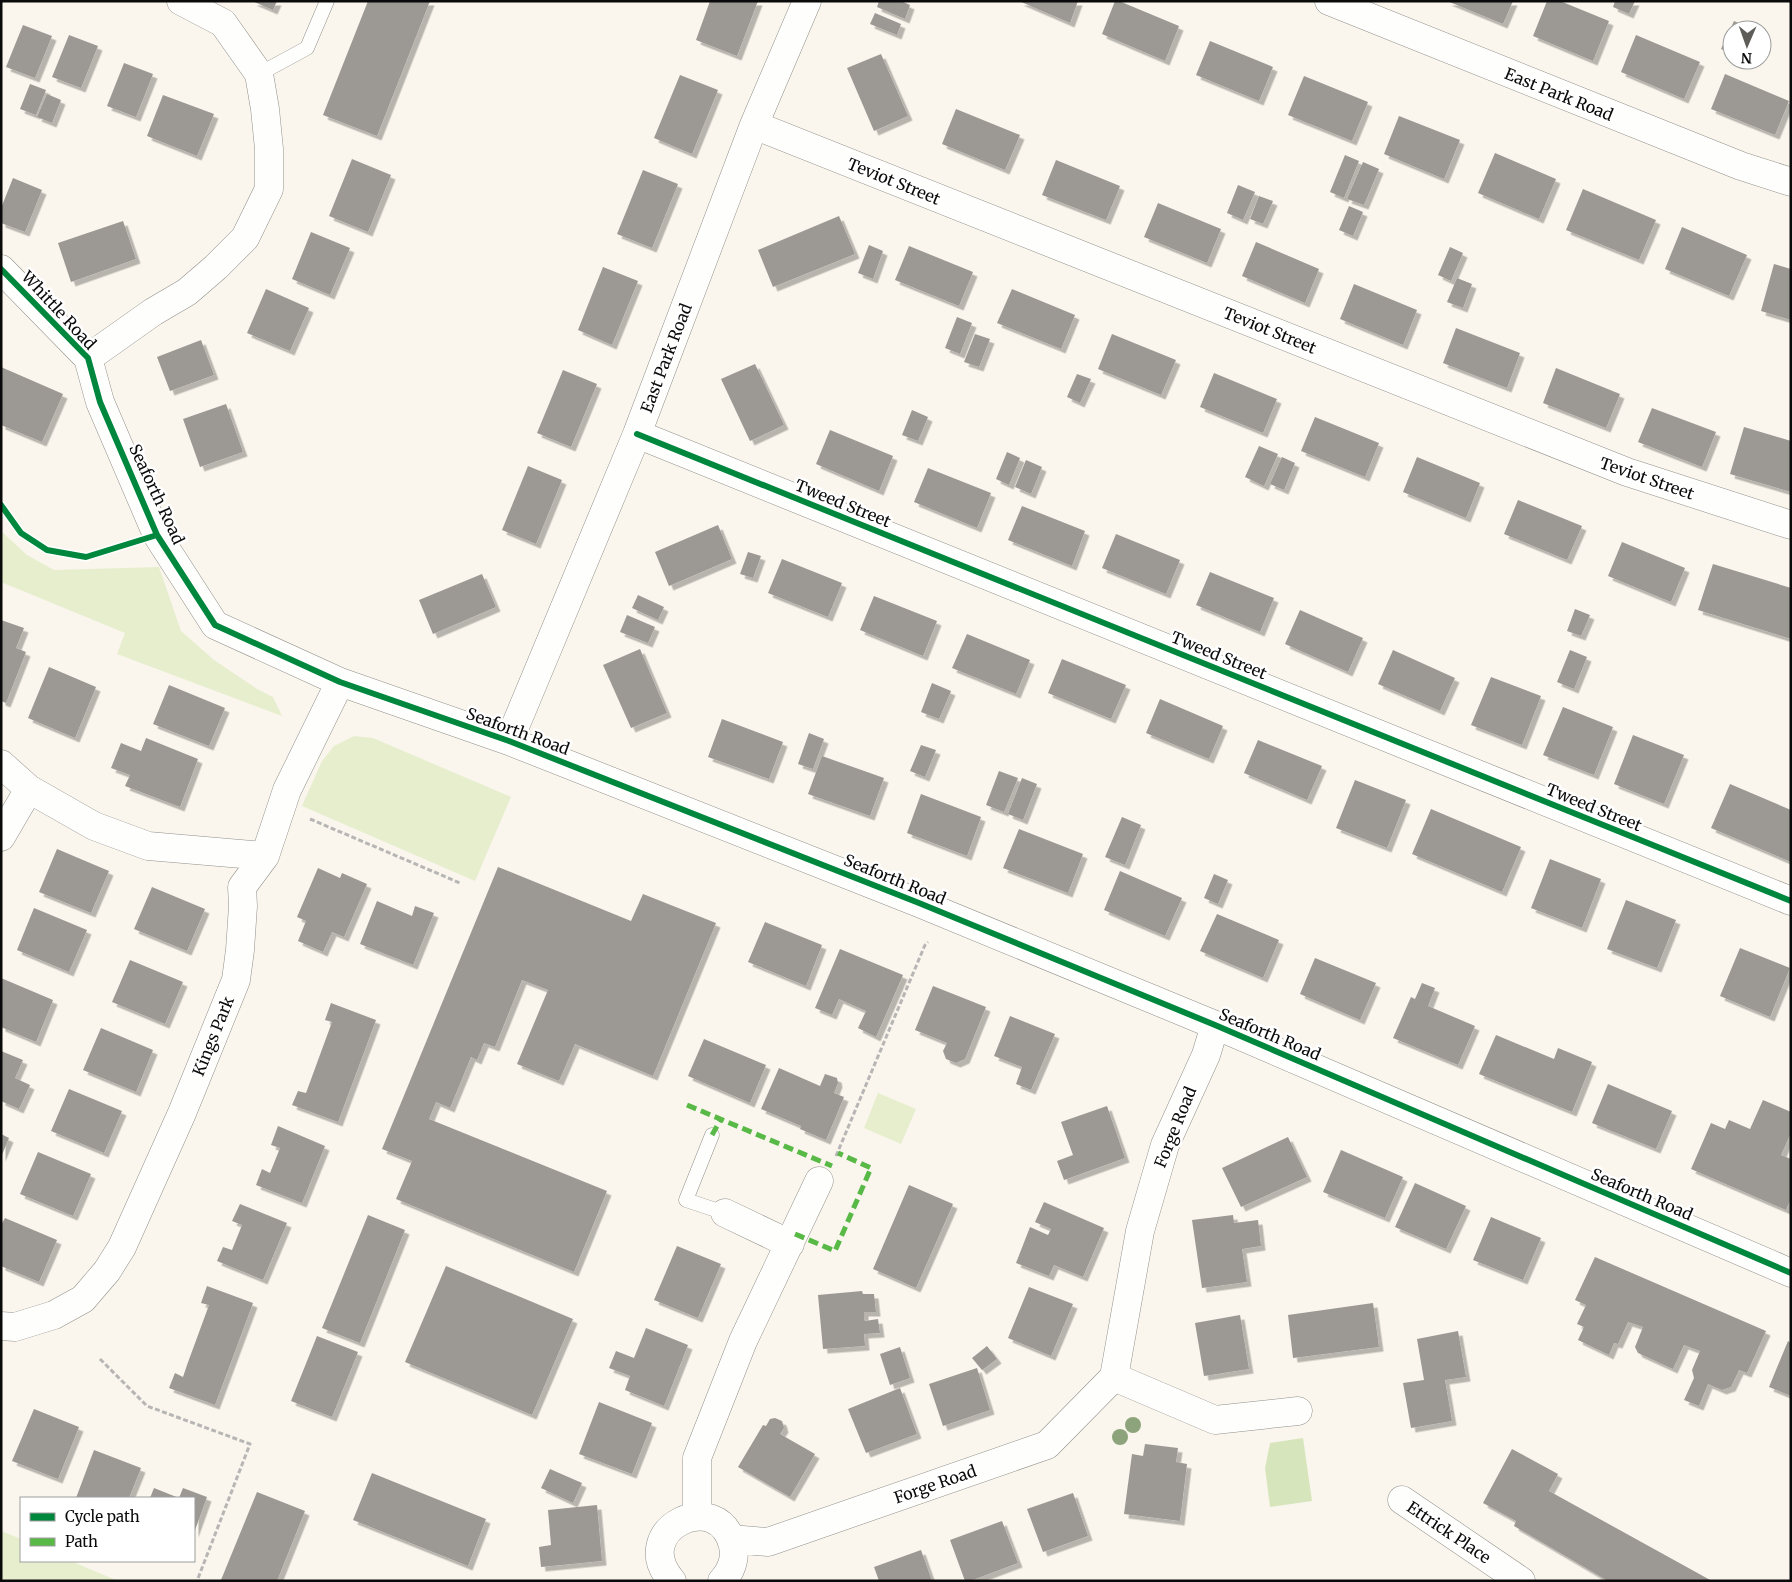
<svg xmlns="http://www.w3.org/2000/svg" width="1792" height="1582" font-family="Merriweather,serif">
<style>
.green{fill:#e6eece}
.forest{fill:#d7e5bc}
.building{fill:#9c9894;filter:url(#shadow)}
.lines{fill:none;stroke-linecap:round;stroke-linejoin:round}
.lane-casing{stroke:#92908c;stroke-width:15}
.street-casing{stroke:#92908c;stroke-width:29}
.path{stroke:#b7b6b5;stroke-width:3;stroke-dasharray:5 2.5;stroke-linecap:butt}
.lane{stroke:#fefefc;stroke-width:14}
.street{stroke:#fefefc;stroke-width:28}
.quiet{stroke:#58b947;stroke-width:5;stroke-dasharray:10 5;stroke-linecap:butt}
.cycleway-casing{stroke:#fff;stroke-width:9}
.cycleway{stroke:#00873e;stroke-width:6}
.tree{fill:#8da37b}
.labels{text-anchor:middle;stroke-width:5;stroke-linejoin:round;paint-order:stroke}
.street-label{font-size:16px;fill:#0a0a0a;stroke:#fff}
</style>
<defs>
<filter id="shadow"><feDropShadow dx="4.5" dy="4.5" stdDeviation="0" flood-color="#0004"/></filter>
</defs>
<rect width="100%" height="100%" fill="#faf6ed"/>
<!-- green -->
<path class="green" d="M1,531L27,555L54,570L159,567L181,631L214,660L257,689L273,697L282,716L117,654L125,633L1,582Z
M354,736L373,738L511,797L475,881L302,806L322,761L334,746Z
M878,1093L916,1109L901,1144L864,1128Z
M1,1531L21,1539V1561H71L118,1581H1Z"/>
<!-- forest -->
<path class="forest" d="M1303,1438L1312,1501L1270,1507L1265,1468L1270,1443Z"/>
<!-- building -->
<path class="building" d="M252,1H277L273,10Z
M368,1H430L377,136L323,115Z
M710,1H758L737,56L696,40Z
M879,1H901L910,5L905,19L877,7Z
M1019,1H1078L1070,23Z
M1115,1H1119L1179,26L1165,61L1102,34Z
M1447,1H1513L1503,24Z
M1547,1H1560L1609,21L1593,61L1533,36Z
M1615,1H1635L1629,14L1613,7Z
M875,13L901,24L897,35L870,24Z
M1734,21L1749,28L1748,30H1732V54L1721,49Z
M23,25L52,36L35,78L6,67Z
M69,35L98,46L81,88L52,77Z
M1636,35L1700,62L1684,99L1621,72Z
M1210,41L1273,67L1259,101L1196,75Z
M881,54L908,116L874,131L847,68Z
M124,63L153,74L136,117L107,106Z
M1725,74L1789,101L1775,135L1711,109Z
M680,75L718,90L692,154L654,138Z
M1304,76L1368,102L1352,141L1288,115Z
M30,84L46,90L36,115L20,109Z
M47,94L61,100L52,123L37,117Z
M163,95L214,114L197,156L147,136Z
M956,109L1020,135L1005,170L942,144Z
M1399,116L1460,140L1444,179L1384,154Z
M1495,153L1556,179L1539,219L1478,193Z
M1345,155L1359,161L1344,198L1330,192Z
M352,159L391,175L368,232L329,216Z
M1056,160L1120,186L1106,220L1042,195Z
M1363,162L1379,169L1364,205L1347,199Z
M643,170L678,184L652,248L617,234Z
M13,178L42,190L25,232L1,223V208Z
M1238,185L1255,192L1243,220L1227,213Z
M1583,189L1656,220L1639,260L1566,230Z
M1259,196L1273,201L1263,224L1250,219Z
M1158,203L1221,229L1207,263L1144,237Z
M1349,206L1363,212L1353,236L1339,230Z
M839,216L855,254L773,287L758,250Z
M123,221L136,259L71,282L58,243Z
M1682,227L1747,255L1729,296L1665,269Z
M311,232L350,248L330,295L292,279Z
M1256,242L1319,269L1305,303L1242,276Z
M869,245L883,251L873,279L858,273Z
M909,246L973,272L959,306L895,280Z
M1450,247L1463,253L1451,281L1438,275Z
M1774,264L1791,269V320L1761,311Z
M603,267L638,281L612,345L578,330Z
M1457,278L1472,284L1463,308L1447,302Z
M1354,284L1417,310L1403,345L1340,319Z
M266,289L309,308L290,351L247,333Z
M1012,289L1075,315L1061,349L997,323Z
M957,317L972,323L960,354L945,348Z
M1456,328L1520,353L1507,388L1443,363Z
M975,334L990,339L979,367L964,362Z
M1112,334L1176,360L1161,395L1098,369Z
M201,340L214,375L170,391L157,357Z
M755,364L784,425L750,441L721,379Z
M1,367L63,394L42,442L1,425Z
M1556,368L1620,394L1606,428L1543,403Z
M563,370L597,384L571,447L537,433Z
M1214,373L1277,399L1263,433L1200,407Z
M1077,374L1091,379L1080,403L1067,397Z
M226,404L243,452L200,467L183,419Z
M1652,408L1716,432L1702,467L1638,442Z
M912,410L928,417L918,441L902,435Z
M1315,417L1379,443L1365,477L1301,451Z
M1744,427L1791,441V492L1730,474Z
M830,430L893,456L879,491L816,464Z
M1259,446L1278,454L1264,486L1245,477Z
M1007,452L1020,458L1009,485L996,479Z
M1282,457L1295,463L1284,490L1270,484Z
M1417,457L1480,483L1466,518L1403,492Z
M1026,460L1042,467L1031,494L1015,487Z
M528,466L562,480L536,544L502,530Z
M928,468L991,493L977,528L914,502Z
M1518,500L1582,526L1567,560L1504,534Z
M1022,506L1085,531L1072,566L1008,540Z
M718,525L732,559L669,586L655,552Z
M1116,534L1180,560L1166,594L1102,568Z
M1622,542L1685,568L1671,602L1608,576Z
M748,552L761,556L753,578L740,574Z
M782,559L842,583L828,617L768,593Z
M1713,564L1791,588V639L1698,610Z
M1210,572L1274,598L1260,632L1196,605Z
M482,574L496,607L433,634L419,600Z
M638,595L664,607L658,620L632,608Z
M874,596L937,621L923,656L860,630Z
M1575,609L1590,615L1581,636L1567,631Z
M1300,610L1363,638L1348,672L1285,644Z
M627,615L655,627L648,643L620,632Z
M1,620L24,628L16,648L26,652L6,703L1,701Z
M967,634L1030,660L1016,694L952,668Z
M640,649L667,713L631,728L603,665Z
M1393,650L1455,678L1440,711L1378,684Z
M1570,650L1587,657L1574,689L1557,682Z
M1062,659L1126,685L1111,719L1048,693Z
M49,667L96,687L75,738L28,718Z
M1491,677L1541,696L1522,745L1471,725Z
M932,683L951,691L939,719L921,712Z
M169,685L225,708L209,746L153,724Z
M1160,699L1223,726L1209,759L1146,733Z
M1563,707L1613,727L1594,775L1543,755Z
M722,719L783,742L769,779L708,757Z
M809,733L824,739L813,769L798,764Z
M1633,735L1684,755L1664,804L1614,784Z
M146,738L198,759L180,807L125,786L130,775L111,768L121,743L141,751Z
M1258,740L1322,766L1307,800L1244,773Z
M921,745L936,750L925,777L910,771Z
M822,756L884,778L870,816L808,794Z
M999,771L1018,778L1004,812L986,805Z
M1022,778L1037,784L1023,820L1008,814Z
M1355,780L1406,800L1387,848L1336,828Z
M1730,784L1791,810V862L1711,828Z
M921,794L981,817L967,856L907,833Z
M1431,809L1521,847L1502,892L1412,854Z
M1122,817L1141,825L1125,865L1105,857Z
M1019,829L1083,854L1068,893L1003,868Z
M57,849L109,871L91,913L39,892Z
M1550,859L1601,879L1582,928L1531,908Z
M498,867L631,921L643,894L716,923L653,1076L575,1044L559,1081L517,1064L548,990L522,980L495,1047L484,1043L477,1060L471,1057L450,1108L436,1102L429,1119L607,1191L574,1272L396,1199L412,1161L382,1149Z
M318,868L340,878L342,873L367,884L344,937L332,932L323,952L298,941L306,921L297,917Z
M1120,871L1182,898L1165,936L1104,910Z
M1214,874L1228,880L1218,904L1204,898Z
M152,887L205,909L187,951L134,929Z
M1626,900L1676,920L1657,968L1607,949Z
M377,901L412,916L415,906L434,913L413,965L360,944Z
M34,908L87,930L69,972L17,950Z
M1217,914L1279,940L1263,978L1200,951Z
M765,922L822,945L806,986L748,962Z
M1740,948L1790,968L1770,1017L1720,996Z
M840,949L903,975L876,1037L858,1028L866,1011L839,999L832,1015L815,1008Z
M1315,958L1376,983L1360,1020L1300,994Z
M130,960L183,982L165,1024L112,1002Z
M1,978L53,1000L36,1042L1,1027Z
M1422,983L1435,988L1428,1006L1475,1026L1458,1065L1393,1038L1411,997L1415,999Z
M933,986L986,1007L965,1059L956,1063L946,1059L943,1051L947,1043L915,1030Z
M331,1003L376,1020L338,1122L292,1105L298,1091L306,1093L332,1022L325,1020Z
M1010,1016L1055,1034L1031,1090L1016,1084L1022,1067L994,1056Z
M101,1028L153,1050L136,1092L83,1070Z
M1496,1035L1554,1059L1558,1048L1592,1062L1572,1112L1479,1074Z
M704,1039L766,1065L750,1103L688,1076Z
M1,1051L23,1060L15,1078L30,1085L19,1109L1,1101Z
M779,1068L820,1086L825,1074L837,1078L838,1083L834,1093L844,1097L826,1140L800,1129L801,1126L761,1109Z
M1608,1084L1672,1111L1656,1149L1592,1123Z
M69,1089L122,1111L104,1153L51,1131Z
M1763,1100L1791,1112V1133L1781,1155L1791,1159V1199L1786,1210L1691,1169L1711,1123L1725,1129L1729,1120L1750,1129Z
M1107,1106L1125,1158L1064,1180L1057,1161L1073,1155L1061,1122Z
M278,1126L325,1146L302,1203L256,1185L262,1169L270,1173L280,1148L271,1145Z
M1,1134L9,1138L1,1157Z
M1288,1137L1307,1177L1241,1207L1222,1168Z
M1341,1150L1403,1177L1385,1218L1323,1192Z
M38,1152L91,1174L73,1216L20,1194Z
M1415,1183L1466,1206L1446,1249L1395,1227Z
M909,1185L953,1204L916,1288L873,1269Z
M1044,1202L1104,1228L1083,1277L1054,1265L1049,1276L1016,1263L1030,1227L1048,1235L1051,1229L1035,1222Z
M240,1204L287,1223L263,1280L217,1261L223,1247L232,1250L242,1225L232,1221Z
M368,1215L405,1230L360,1343L322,1328Z
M1233,1215L1234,1223L1258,1220L1261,1246L1242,1249L1247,1282L1202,1288L1192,1220Z
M1491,1217L1541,1238L1523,1280L1473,1260Z
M5,1218L57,1240L39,1282L1,1266V1225Z
M677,1246L721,1264L698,1318L654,1300Z
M1595,1257L1766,1331L1747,1373L1739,1370L1731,1387L1722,1390L1708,1384L1699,1406L1684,1400L1694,1378L1692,1370L1700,1351L1684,1345L1673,1369L1638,1353L1635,1347L1643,1327L1628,1322L1618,1344L1614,1343L1609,1355L1578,1340L1584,1327L1577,1324L1586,1305L1575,1300Z
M446,1266L573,1319L532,1415L405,1362Z
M207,1286L253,1303L215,1405L169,1388L175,1373L183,1377L187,1365L209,1305L201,1303Z
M1029,1287L1073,1304L1051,1356L1008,1338Z
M862,1291L863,1294H874L876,1312H864V1319L865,1321L878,1319L880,1333L864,1334L865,1346L823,1349L818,1295Z
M1373,1303L1379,1347L1293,1358L1288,1315Z
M1240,1315L1249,1369L1204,1376L1195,1323Z
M646,1328L688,1345L664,1406L625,1390L630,1376L609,1368L616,1351L634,1358Z
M1458,1331L1466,1377L1445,1380L1452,1421L1411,1428L1403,1383L1424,1380L1417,1339Z
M317,1336L358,1352L332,1417L291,1401Z
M1788,1341L1791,1343V1396L1769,1387Z
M987,1346L997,1359L982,1370L972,1358Z
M900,1347L910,1378L890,1385L880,1354Z
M977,1368L990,1410L943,1426L929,1384Z
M900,1388L917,1434L866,1453L848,1409Z
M599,1402L652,1423L632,1474L579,1454Z
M34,1409L79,1427L58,1479L12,1461Z
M775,1418L782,1421L784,1428L780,1434L815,1454L790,1497L738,1467L763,1425L766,1426L770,1419Z
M1145,1444L1178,1448L1176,1462L1187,1464L1180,1521L1124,1514L1132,1454L1143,1456Z
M1512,1449L1558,1474L1549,1491L1712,1581H1608L1514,1526L1516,1521L1483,1503Z
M94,1450L141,1468L129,1498H76Z
M550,1469L582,1483L573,1503L541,1488Z
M372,1473L486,1519L468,1566L353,1520Z
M154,1488L179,1498L183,1488L207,1497L194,1533V1498H150Z
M257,1492L305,1511L277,1581H223L221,1580Z
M1073,1493L1088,1536L1043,1552L1027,1509Z
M597,1505L602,1561L541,1567L539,1547L551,1545L548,1510Z
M1002,1521L1018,1563L970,1581H965L950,1540Z
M921,1550L932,1581H879L874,1567Z"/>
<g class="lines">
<!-- lane casing -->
<g class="lane-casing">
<path id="lane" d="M259,74L307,48L327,1
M712,1135L686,1200L725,1213"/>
</g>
<!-- street casing -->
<g class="street-casing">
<path id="street" d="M1329,1L1741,166L1791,182
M754,125L1627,472L1791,525
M1,269L88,358L100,402L157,535L215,625L340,682L509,741L919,903L1215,1025L1791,1273
M88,358L153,312L187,292L216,267L245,238L269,189V149L265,109L259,74L223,23L181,1
M637,434L1791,901
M509,741L637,434L754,125L807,1
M1,764L29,789L94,826L148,846L265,856
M1,837L29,789
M725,1213L790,1244
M1,1326L15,1327L54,1315L83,1299L107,1271L122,1247L182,1113L236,980L240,950L243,906L242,887L265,856L287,790L340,682
M1114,1377L1215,1420L1298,1411
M1402,1500L1521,1581
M697,1516V1458L743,1341L819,1181
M731,1539L768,1542L1047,1445L1114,1377L1140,1231L1165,1145L1206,1055L1215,1025
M672,1581C627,1530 719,1485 733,1546C736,1558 731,1572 722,1581"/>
</g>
<!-- path -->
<path class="path" d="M310,819L460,883
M836,1156L925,945L928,942
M100,1359L147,1406L250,1444L197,1581"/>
<!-- lane -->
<use href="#lane" class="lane"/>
<!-- street -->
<use href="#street" class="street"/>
<!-- quiet -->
<path class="quiet" d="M687,1105L832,1166
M712,1135L721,1119
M795,1234L835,1251L871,1168L838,1153"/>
<!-- cycleway casing -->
<g class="cycleway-casing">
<path id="cycleway" d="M1,269L88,358L100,402L157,535L215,625L340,682L509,741L919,903L1215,1025L1791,1273
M637,434L1791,901
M1,505L21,533L47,550L86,557L157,535"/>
</g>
<!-- cycleway -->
<use href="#cycleway" class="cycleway"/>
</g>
<!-- trees -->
<g class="tree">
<circle cx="1133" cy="1425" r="8"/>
<circle cx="1120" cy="1437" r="8"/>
</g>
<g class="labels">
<!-- street labels -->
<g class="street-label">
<text transform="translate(1559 94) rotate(22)" y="6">East Park Road</text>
<text transform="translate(894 181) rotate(22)" y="6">Teviot Street</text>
<text transform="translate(59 310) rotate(47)" y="6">Whittle Road</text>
<text transform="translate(1270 330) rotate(22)" y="6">Teviot Street</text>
<text transform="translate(666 358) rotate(-69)" y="6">East Park Road</text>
<text transform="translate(1647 478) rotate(19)" y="6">Teviot Street</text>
<text transform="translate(157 494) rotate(65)" y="6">Seaforth Road</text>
<text transform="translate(843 503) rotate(22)" y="6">Tweed Street</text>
<text transform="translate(1219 655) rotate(22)" y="6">Tweed Street</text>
<text transform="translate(518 731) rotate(20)" y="6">Seaforth Road</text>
<text transform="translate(1594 807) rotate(22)" y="6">Tweed Street</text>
<text transform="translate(895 879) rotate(22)" y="6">Seaforth Road</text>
<text transform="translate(1270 1034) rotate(23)" y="6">Seaforth Road</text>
<text transform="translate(213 1036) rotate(-68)" y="6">Kings Park</text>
<text transform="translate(1175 1127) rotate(-68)" y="6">Forge Road</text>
<text transform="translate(1642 1194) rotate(23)" y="6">Seaforth Road</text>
<text transform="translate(935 1484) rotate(-19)" y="6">Forge Road</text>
<text transform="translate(1449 1532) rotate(34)" y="6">Ettrick Place</text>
</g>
</g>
<!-- border -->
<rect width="1792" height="1582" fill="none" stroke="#0a0a0a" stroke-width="5"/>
<!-- legend -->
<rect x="20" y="1497" width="175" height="65" fill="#ffffff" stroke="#9d9d9d"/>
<rect x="30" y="1513" width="25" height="8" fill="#00873e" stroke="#9d9d9d"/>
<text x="65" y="1522" font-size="15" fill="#0a0a0a">Cycle path</text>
<rect x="30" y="1538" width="25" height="8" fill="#58b947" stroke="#9d9d9d"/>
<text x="65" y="1547" font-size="15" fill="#0a0a0a">Path</text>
<!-- north arrow -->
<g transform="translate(1747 45) rotate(182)"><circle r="24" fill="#ffffff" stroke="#9d9d9d"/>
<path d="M0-4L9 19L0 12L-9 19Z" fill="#5e5d59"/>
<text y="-8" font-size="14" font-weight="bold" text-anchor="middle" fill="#0a0a0a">N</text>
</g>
</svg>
